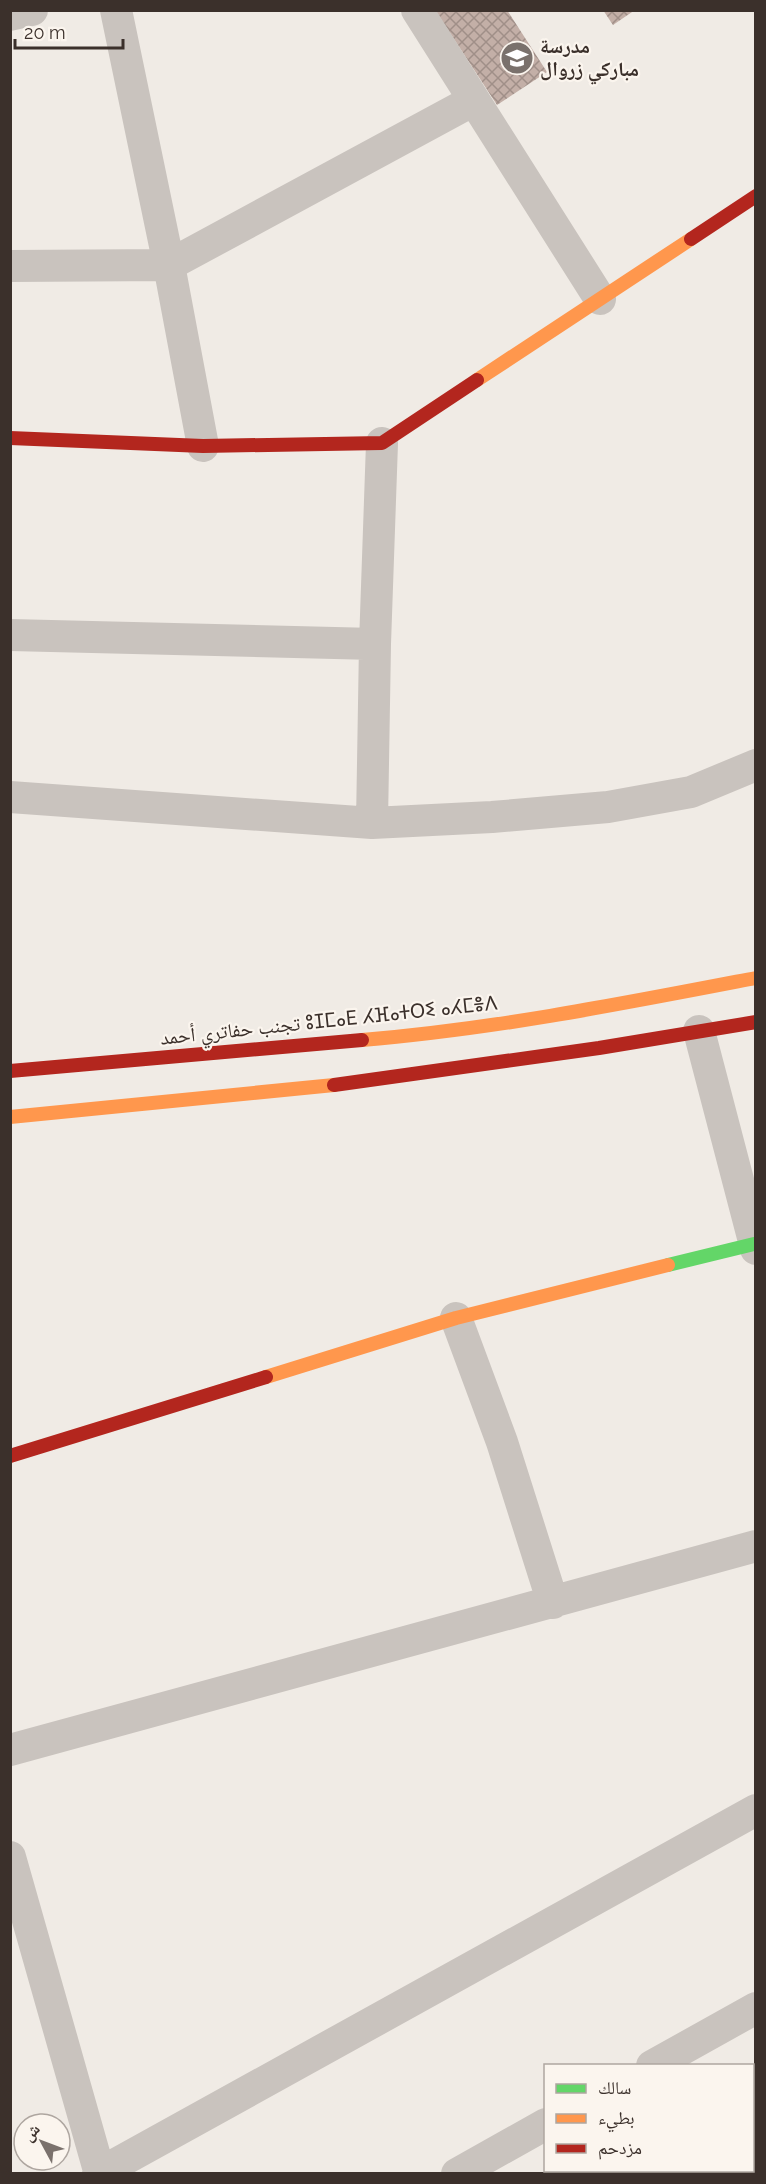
<svg xmlns="http://www.w3.org/2000/svg" width="766" height="2184" font-family="Raleway,'Noto Naskh Arabic','Noto Sans Tifinagh',sans-serif">
<style>
.building{fill:url(#building-cross-hatch)}
.lines{fill:none;stroke-linecap:round;stroke-linejoin:round}
.street{stroke:#c9c3be;stroke-width:32}
.fast{stroke:#63d668;stroke-width:14}
.slow{stroke:#ff974d;stroke-width:14}
.jam{stroke:#b3261e;stroke-width:14}
.labels{text-anchor:middle;stroke-width:4.5;stroke-linejoin:round;paint-order:stroke}
.poi-label{font-size:20px;font-weight:bold;fill:#3b302b;stroke:#fbf5ee;text-anchor:start}
.street-label{font-size:20px;fill:#3b302b;stroke:#fbf5ee}
</style>
<defs>
<pattern id="building-cross-hatch" width="8" height="8" patternUnits="userSpaceOnUse" patternTransform="scale(1.5)"><rect width="8" height="8" fill="#c3afa7"/><path d="M0 0l8 8M0 8l8-8" fill="none" stroke="#a08f88"/></pattern>
</defs>
<rect width="100%" height="100%" fill="#f0ebe5"/>
<!-- building -->
<path class="building" d="M435,10H507L547,72L497,105Z
M603,10H635L613,25Z"/>
<g class="lines">
<!-- street -->
<path class="street" d="M116,10L169,265L203,446
M417,10L600,299
M10,15L32,10
M10,266L169,265L474,100
M10,635L375,644
M10,797L372,823L492,817L608,807L691,792L756,765
M372,823L375,644L382,443
M699,1031L756,1249
M456,1318L502,1442L553,1603
M10,1750L756,1546
M10,1857L100,2174
M652,2066L756,2008
M98,2174L756,1810
M457,2174L546,2124"/>
<!-- fast -->
<path class="fast" d="M668,1265L754,1244"/>
<!-- slow -->
<path class="slow" d="M477,380L691,239
M362,1040C495,1029 626,1003 756,978
M10,1117L334,1085
M266,1377L456,1318L668,1265"/>
<!-- jam -->
<path class="jam" d="M691,239L756,196
M10,438L203,446L382,443L477,380
M10,1071L362,1040
M334,1085L599,1048L756,1022
M10,1456L266,1377"/>
</g>
<!-- icons -->
<defs>
<g id="school-disc" transform="scale(1.725)"><circle r="9.5" fill="#7a716c" stroke="#fbf5ee"/><path d="M0-5L7-2L0 1L-7-2ZM-4 1L0 2.5L4 1V4Q0 6-4 4Z" fill="#fff"/></g>
</defs>
<g fill-rule="evenodd">
<use href="#school-disc" x="517" y="58"/>
</g>
<g class="labels">
<!-- poi labels -->
<g class="poi-label">
<text x="540" y="53">مدرسة<tspan x="540" dy="23">مباركي زروال</tspan></text>
</g>
<!-- street labels -->
<g class="street-label">
<text transform="translate(329 1020) rotate(-6)" y="7">تجنب حفاتري أحمد ⵓⵊⵎⴰⴹ ⵃⴼⴰⵜⵔⵉ ⴰⵃⵎⴻⴷ</text>
</g>
</g>
<!-- border -->
<rect width="766" height="2184" fill="none" stroke="#3b302b" stroke-width="24"/>
<!-- legend -->
<rect x="544" y="2064" width="210" height="108" fill="#fbf5ee" stroke="#aea6a0" stroke-width="1.5"/>
<rect x="556" y="2084" width="30" height="9" fill="#63d668" stroke="#aea6a0" stroke-width="1.5"/>
<text x="598" y="2094" font-size="18" fill="#3b302b">سالك</text>
<rect x="556" y="2114" width="30" height="9" fill="#ff974d" stroke="#aea6a0" stroke-width="1.5"/>
<text x="598" y="2124" font-size="18" fill="#3b302b">بطيء</text>
<rect x="556" y="2144" width="30" height="9" fill="#b3261e" stroke="#aea6a0" stroke-width="1.5"/>
<text x="598" y="2154" font-size="18" fill="#3b302b">مزدحم</text>
<!-- north arrow -->
<g transform="translate(42 2142) rotate(311)"><circle r="28" fill="#fbf5ee" stroke="#aea6a0" stroke-width="1.5"/>
<path d="M0-4.5L10 22L0 15L-10 22Z" fill="#7a716c"/>
<text y="-9" font-size="16" font-weight="bold" text-anchor="middle" fill="#3b302b">ش</text>
</g>
<!-- scale -->
<path d="M15 39v9h108v-9" fill="none" stroke="#3b302b" stroke-width="3"/>
<text x="24" y="39" font-size="18" fill="#3b302b" stroke="#fbf5ee" stroke-width="4.5" paint-order="stroke">20 m</text>
</svg>
